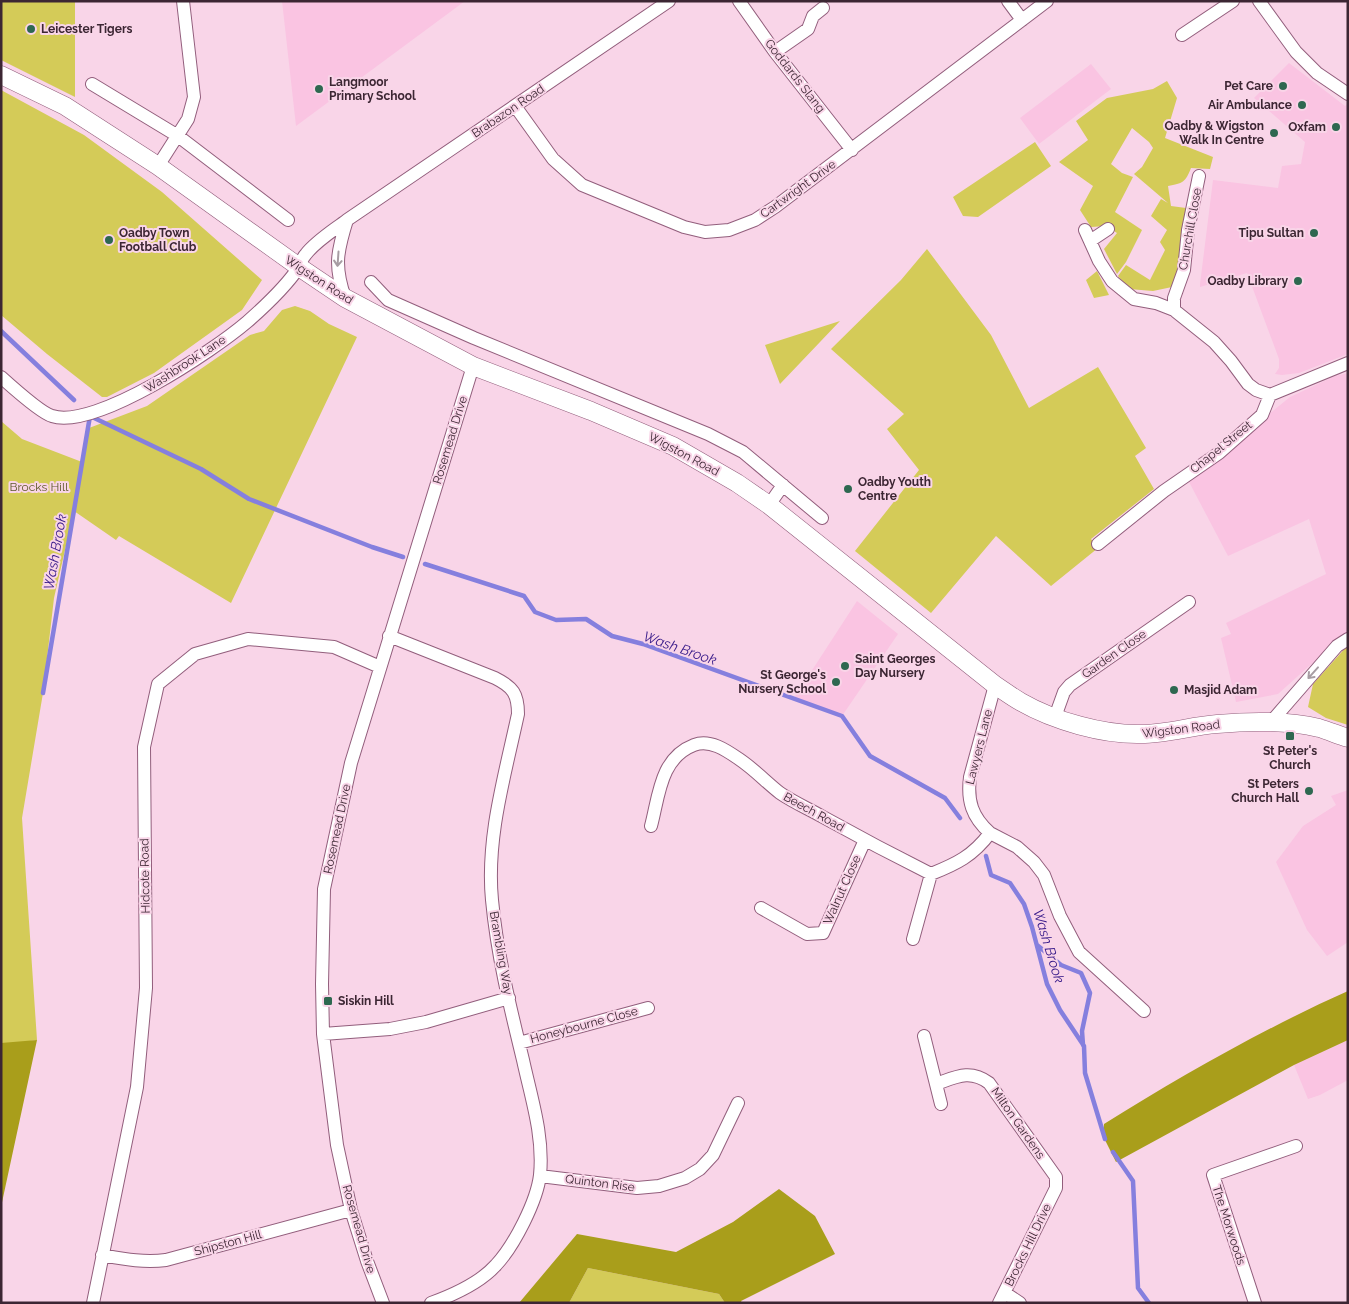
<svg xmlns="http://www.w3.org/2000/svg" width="1349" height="1304" font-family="Raleway,sans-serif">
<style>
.built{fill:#fac4e2}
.green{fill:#d4cb58}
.forest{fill:#a99e1b}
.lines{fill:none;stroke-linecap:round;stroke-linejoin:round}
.stream{stroke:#857fde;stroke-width:4.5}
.street-casing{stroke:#925e7c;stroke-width:14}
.secondary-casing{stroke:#925e7c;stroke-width:19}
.street{stroke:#fff;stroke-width:12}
.secondary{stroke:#fff;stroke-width:18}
.oneway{stroke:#a79da3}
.poi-dot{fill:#2e6850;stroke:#f9d5e8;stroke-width:2}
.labels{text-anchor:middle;stroke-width:4;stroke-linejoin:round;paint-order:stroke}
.poi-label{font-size:12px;font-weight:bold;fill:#3c2633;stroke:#f9d5e8;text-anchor:end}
.street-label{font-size:12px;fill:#3c2633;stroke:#f9d5e8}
.park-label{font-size:12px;fill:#5d5929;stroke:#f9d5e8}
.water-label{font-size:14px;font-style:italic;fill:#351788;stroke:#f9d5e8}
</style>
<rect width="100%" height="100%" fill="#f9d5e8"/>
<!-- built -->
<path class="built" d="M282,1H465L296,126Z
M1289,63L1345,106L1348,103V354L1299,373L1282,375L1275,374L1279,368V359L1247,273L1200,287V284L1213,180L1278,188L1282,166L1301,164L1305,142L1254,98Z
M1091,64L1111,89L1039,144L1020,118Z
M1348,373V631L1278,694L1236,702L1221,638L1231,634L1226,623L1326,574L1309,519L1228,556L1188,480L1290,397L1335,376Z
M857,601L898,634L842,716L794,698Z
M1348,790V942L1327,956L1307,930L1276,862L1303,826L1336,805L1331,796Z
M1348,1040V1080L1320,1095L1308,1099L1294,1065Z"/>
<!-- green -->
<path class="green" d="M1,1H75V97L1,60Z
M1167,81L1177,98L1165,138L1213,157L1210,169L1191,168C1185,183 1183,183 1168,186L1171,206L1186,208L1183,251L1172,287L1153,291L1129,289L1118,276L1126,265L1150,280L1165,250L1160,242L1167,230L1151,216L1161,199L1168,203L1134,174L1142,167L1153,148L1149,142L1132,128L1111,164L1122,173L1133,177L1115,212L1142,230L1126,262L1117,274L1104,249L1117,233L1106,226L1091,227L1080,210L1093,186L1059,162L1088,140L1076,121L1107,98L1153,89Z
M1,90L84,135L162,192L262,280L242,310L154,373L107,397H102L47,354L1,315Z
M1035,142L1051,166L978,217L963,216L953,197Z
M927,249L991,335L1029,408L1098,367L1146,448L1135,456L1154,489L1091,539L1098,548L1051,586L996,536L931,613L855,551L919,470L887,429L904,414L831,349L901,280Z
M1097,271L1109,295L1094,298L1086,280Z
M295,306L310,311L329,324L357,337L231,603L119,536L116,540L74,511L54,598L43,693L22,818L37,1040L1,1045V421L22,439L82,462L89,428L147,406L250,335L264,331L282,310Z
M840,321L780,384L765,345Z
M1348,645V725L1326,718L1308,707L1313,684Z
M588,1268L719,1294L725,1303H569Z"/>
<!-- forest -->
<path class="forest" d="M1348,991V1040L1294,1065L1116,1162L1103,1136L1104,1124C1181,1076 1265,1028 1348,991Z
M37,1040L1,1207V1043Z
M779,1189L815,1216L835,1254L741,1301L742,1303H725L719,1294L588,1268L569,1303H519L577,1234L676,1252L733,1222Z"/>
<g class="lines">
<!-- stream -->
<path class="stream" d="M1,331L74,400
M90,416L201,469L249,499L372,547L403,557
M425,564L524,596L535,612L556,620L586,619L612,636L643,644L842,716L870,756L945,798L960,818
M43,693L90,416
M986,856L991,875L1010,883L1024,904L1032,927L1047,984L1060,1010L1084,1046L1085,1073L1105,1139
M1037,945L1061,965L1081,973L1090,993L1082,1031L1083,1045
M1113,1152L1133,1181L1138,1288L1149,1303"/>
<!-- street casing -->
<g class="street-casing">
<path id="street" d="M739,1L775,52L852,150
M1008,1L1022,20
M1259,1L1296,52L1317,73L1348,94
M1182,35L1233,1
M775,52L808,29L813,16L823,8
M92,84L178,136L288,220
M515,106L553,159L582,185L684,227L705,232L729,230L755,220L775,207L1047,1
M158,166L188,119L194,97L183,1
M1199,176L1188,230L1184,270L1174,298V310L1214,342L1231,361L1248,384L1256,390L1270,395
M1085,230L1099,261L1112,281L1134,299L1156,303L1174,310
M1090,241L1108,229
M371,282L388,300L474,338L708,434L743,452L822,518
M345,298C334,266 337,252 347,220
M1,377C11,386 41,413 52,416C95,430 213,351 247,322C263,308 287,285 299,267C301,263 302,258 306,254C316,241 334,230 347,220L669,1
M769,505L783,485
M1098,544L1164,491L1219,453L1262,415L1270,395L1348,363
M389,636L495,678C513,687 518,694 518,714C505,775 486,838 492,900C497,954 510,1007 523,1060C531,1097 544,1136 540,1175C537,1201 514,1246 496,1265C480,1283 453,1295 431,1303
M1055,717L1064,692L1070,685L1189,602
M1271,722L1337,646L1348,639
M651,826C659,796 660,758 694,745C710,739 726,750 739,759C754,769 766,782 780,793C793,802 809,809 823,817C859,837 895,856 931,874C956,864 973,856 990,833C972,817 967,801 970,777L995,685
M990,833L1017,847L1034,862L1044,875L1060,916L1079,952L1144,1011
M761,908L807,934L823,933L865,840
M913,939L931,874
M323,1034L390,1029L426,1022L509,998
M924,1036L941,1104
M519,1043L648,1008
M936,1084C956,1077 970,1069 989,1083L1056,1177V1188L999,1303
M540,1176L637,1188L659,1186L685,1178L700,1169L713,1155L738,1103
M102,1255C124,1259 144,1263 166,1260L351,1210
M1005,1293L1020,1303
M93,1303L137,1087L146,988L144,747L158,684L195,654L248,639L334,647L380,667
M383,1303L367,1261L351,1210L337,1145L323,1034L322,984L324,889L351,763L473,366
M1255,1303L1213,1175L1296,1146"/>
</g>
<!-- secondary casing -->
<g class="secondary-casing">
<path id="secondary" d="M1,75L65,106L158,166L299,267L345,298L473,366L591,411L673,446L737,483L769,505L995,685C1004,691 1012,697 1021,702C1054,721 1104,735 1141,734C1167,734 1191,726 1217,724C1250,721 1286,720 1319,728C1329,731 1338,735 1348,738"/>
</g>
<!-- street -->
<use href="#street" class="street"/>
<!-- secondary -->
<use href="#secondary" class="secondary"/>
</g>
<!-- one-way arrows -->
<defs><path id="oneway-shaft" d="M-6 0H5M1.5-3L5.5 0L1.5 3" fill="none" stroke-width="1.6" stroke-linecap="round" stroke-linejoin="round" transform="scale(1.25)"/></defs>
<g class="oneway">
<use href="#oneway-shaft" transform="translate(338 259) rotate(94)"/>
<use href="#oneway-shaft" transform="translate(1313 673) rotate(132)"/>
</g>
<!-- markers -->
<g class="poi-dot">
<circle cx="31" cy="29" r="5"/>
<circle cx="1283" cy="86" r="5"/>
<circle cx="319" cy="89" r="5"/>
<circle cx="1302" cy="105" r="5"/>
<circle cx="1336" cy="127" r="5"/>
<circle cx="1274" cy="133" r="5"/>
<circle cx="1314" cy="233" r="5"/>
<circle cx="109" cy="240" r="5"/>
<circle cx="1298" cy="281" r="5"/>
<circle cx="848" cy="489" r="5"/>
<circle cx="845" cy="666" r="5"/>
<circle cx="836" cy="682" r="5"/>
<circle cx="1174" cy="690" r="5"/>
<rect x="1285" y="731" width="10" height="10" rx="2.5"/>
<circle cx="1309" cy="791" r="5"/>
<rect x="323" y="996" width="10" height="10" rx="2.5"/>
</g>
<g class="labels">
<!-- poi labels -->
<g class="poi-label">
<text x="41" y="33" text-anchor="start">Leicester Tigers</text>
<text x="329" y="86" text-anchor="start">Langmoor<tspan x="329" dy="14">Primary School</tspan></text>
<text x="1273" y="90">Pet Care</text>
<text x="1292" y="109">Air Ambulance</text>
<text x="1264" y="130">Oadby &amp; Wigston<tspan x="1264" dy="14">Walk In Centre</tspan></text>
<text x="1326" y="131">Oxfam</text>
<text x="119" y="237" text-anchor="start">Oadby Town<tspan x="119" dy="14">Football Club</tspan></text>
<text x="1304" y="237">Tipu Sultan</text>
<text x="1288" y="285">Oadby Library</text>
<text x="858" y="486" text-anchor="start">Oadby Youth<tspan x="858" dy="14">Centre</tspan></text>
<text x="855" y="663" text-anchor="start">Saint Georges<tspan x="855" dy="14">Day Nursery</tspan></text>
<text x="826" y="679">St George's<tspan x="826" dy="14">Nursery School</tspan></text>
<text x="1184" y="694" text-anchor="start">Masjid Adam</text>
<text x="1290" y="755" text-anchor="middle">St Peter's<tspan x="1290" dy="14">Church</tspan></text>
<text x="1299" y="788">St Peters<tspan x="1299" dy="14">Church Hall</tspan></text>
<text x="338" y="1005" text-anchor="start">Siskin Hill</text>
</g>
<!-- street labels -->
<g class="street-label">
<text transform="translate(795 76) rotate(52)" y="4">Goddards Slang</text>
<text transform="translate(508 111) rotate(-34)" y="4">Brabazon Road</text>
<text transform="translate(798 189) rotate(-36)" y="4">Cartwright Drive</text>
<text transform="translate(1190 229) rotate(-80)" y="4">Churchill Close</text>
<text transform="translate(319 280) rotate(33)" y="4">Wigston Road</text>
<text transform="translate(185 364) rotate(-33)" y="4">Washbrook Lane</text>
<text transform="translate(450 440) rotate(-73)" y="4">Rosemead Drive</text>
<text transform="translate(1221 447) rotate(-39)" y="4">Chapel Street</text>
<text transform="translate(684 454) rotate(28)" y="4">Wigston Road</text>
<text transform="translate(1114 654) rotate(-35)" y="4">Garden Close</text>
<text transform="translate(1181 729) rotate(-7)" y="4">Wigston Road</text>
<text transform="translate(979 747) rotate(-76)" y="4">Lawyers Lane</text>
<text transform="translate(814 812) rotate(29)" y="4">Beech Road</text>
<text transform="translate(337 829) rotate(-78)" y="4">Rosemead Drive</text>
<text transform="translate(145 876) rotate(-91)" y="4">Hidcote Road</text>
<text transform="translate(842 890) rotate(-66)" y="4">Walnut Close</text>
<text transform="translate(501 953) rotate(80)" y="4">Brambling Way</text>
<text transform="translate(584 1025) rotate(-15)" y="4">Honeybourne Close</text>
<text transform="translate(1018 1123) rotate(55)" y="4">Milton Gardens</text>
<text transform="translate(600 1183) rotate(7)" y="4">Quinton Rise</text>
<text transform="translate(1229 1225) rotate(72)" y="4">The Morwoods</text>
<text transform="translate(359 1229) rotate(74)" y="4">Rosemead Drive</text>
<text transform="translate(228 1243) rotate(-15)" y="4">Shipston Hill</text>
<text transform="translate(1028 1245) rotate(-64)" y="4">Brocks Hill Drive</text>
</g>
<!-- park labels -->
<g class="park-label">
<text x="39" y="491">Brocks Hill</text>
</g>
<!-- water labels -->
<g class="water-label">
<text transform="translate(55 552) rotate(-80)" y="5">Wash Brook</text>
<text transform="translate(680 648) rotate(19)" y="5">Wash Brook</text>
<text transform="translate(1049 946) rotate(73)" y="5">Wash Brook</text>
</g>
</g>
<!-- border -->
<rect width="1349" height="1304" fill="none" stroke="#3c2633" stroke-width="5"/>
</svg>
